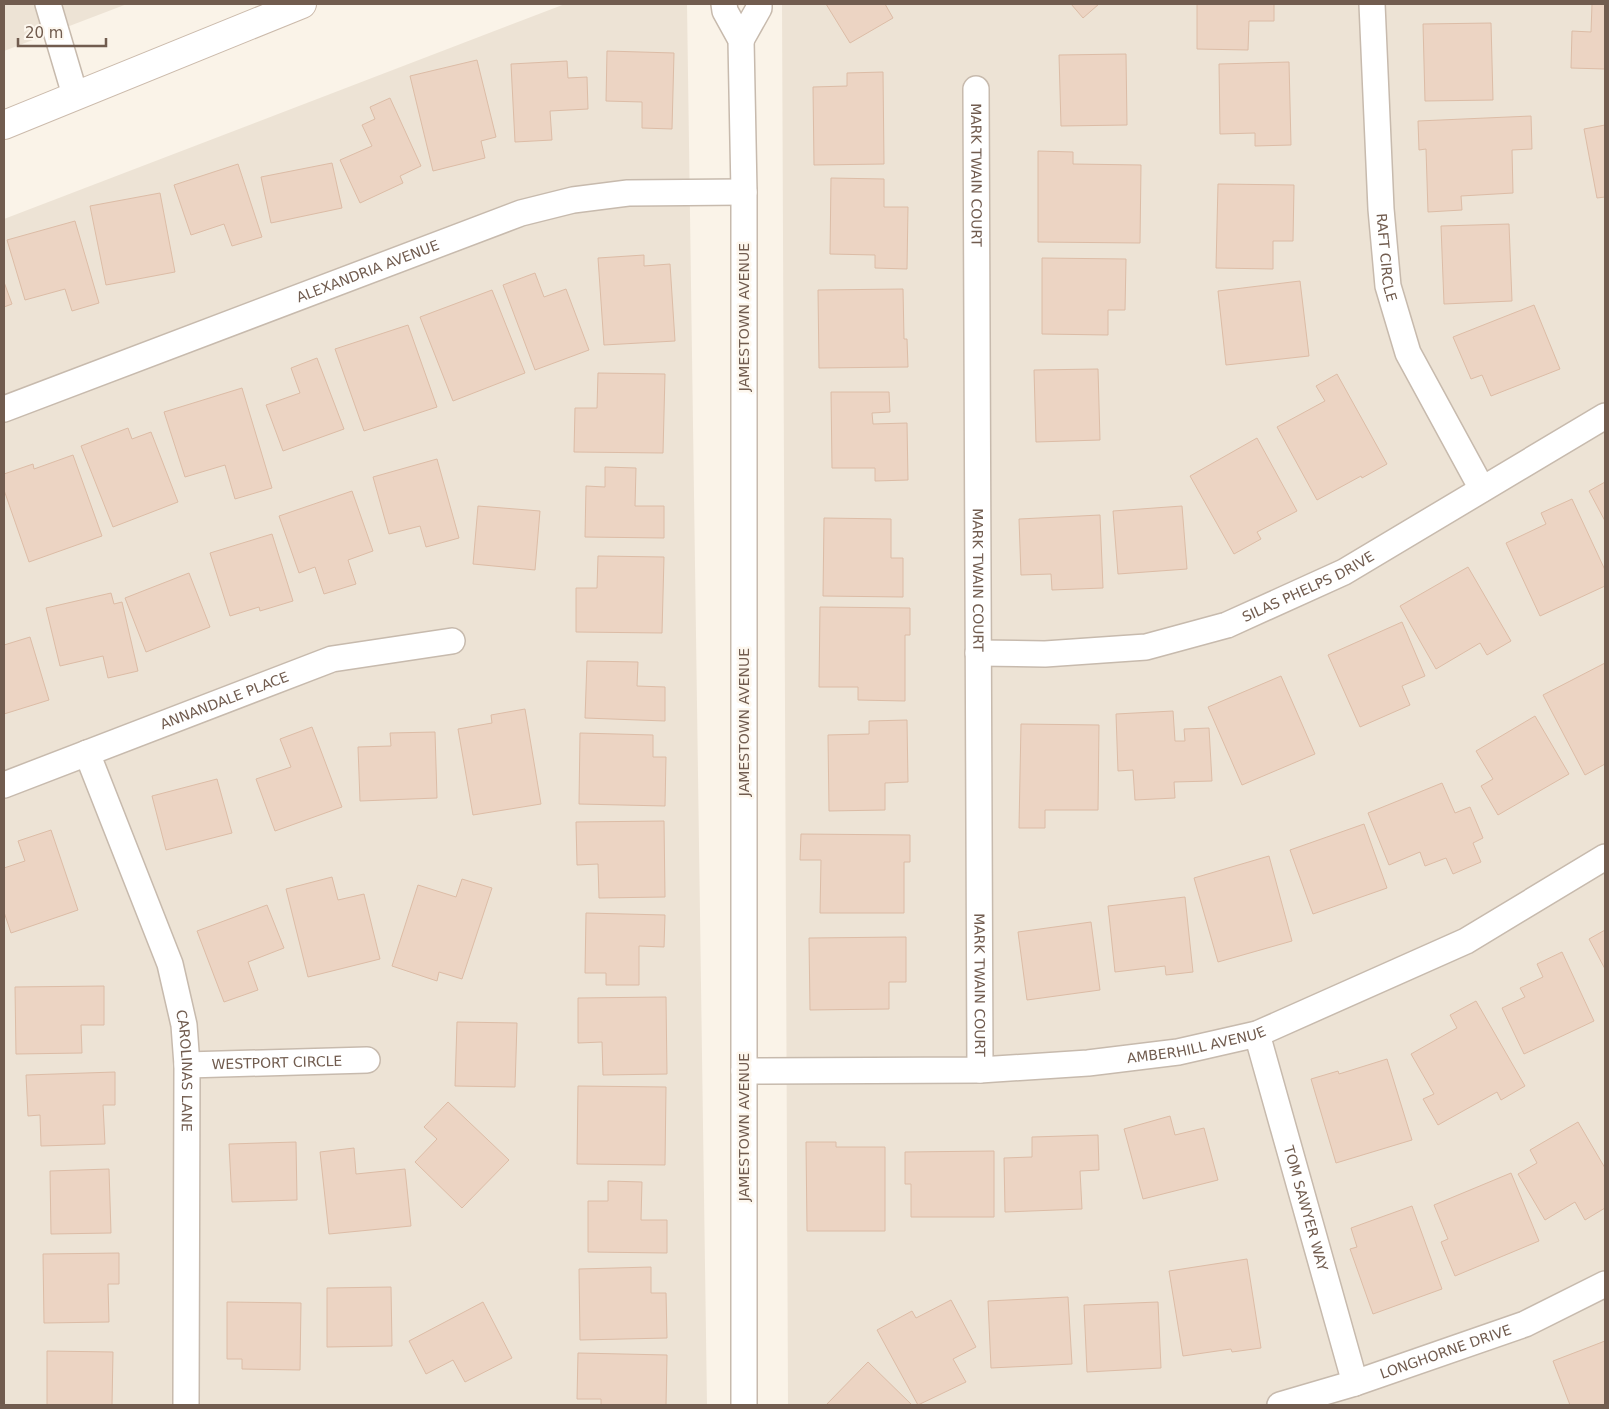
<svg xmlns="http://www.w3.org/2000/svg" width="1609" height="1409" font-family="'DejaVu Sans',sans-serif">
<style>
.residential{fill:#ede3d5}
.building{fill:#ecd4c3;stroke:#dcbca6}
.lines{fill:none;stroke-linecap:round;stroke-linejoin:round}
.minor-casing{stroke:#c7baad;stroke-width:28}
.secondary-casing{stroke:#cbbaab;stroke-width:30}
.minor{stroke:#fff;stroke-width:25}
.secondary{stroke:#fff;stroke-width:28}
.labels{text-anchor:middle;stroke-width:5;stroke-linejoin:round;paint-order:stroke}
.street-label{font-size:14px;fill:#715c4f;stroke:#fdf7ee}
</style>
<rect width="100%" height="100%" fill="#faf3e8"/>
<!-- residential -->
<path class="residential" d="M4,4H127L4,51Z
M565,4H687L707,1405H4V219Z
M782,4H1605V1405H788Z"/>
<!-- building -->
<path class="building" d="M826,4H885L893,18L850,43Z
M1071,4H1099L1083,18Z
M1197,4H1274V21H1249L1248,50L1197,49Z
M1592,4H1605V69L1571,68L1572,31L1591,32Z
M1491,23L1493,100L1425,101L1423,24Z
M607,51L674,53L672,129L642,128V102L606,101Z
M1126,54L1127,125L1061,126L1059,55Z
M477,60L496,137L481,141L485,158L433,171L410,76Z
M567,61L568,78L587,77L588,109L550,111L552,140L515,142L511,64Z
M1289,62L1291,145L1255,146V133L1220,134L1219,64Z
M883,72L884,164L814,165L813,87L847,86V73Z
M390,98L421,166L400,176L403,183L360,203L340,160L372,146L362,125L375,119L370,107Z
M1531,116L1532,149L1512,150L1513,193L1461,196L1462,210L1428,212L1426,149L1419,150L1418,121Z
M1605,125V197L1597,198L1584,129Z
M1038,151L1073,152V164L1141,165L1140,243L1038,242Z
M332,163L342,208L271,223L261,177Z
M238,164L262,237L232,246L224,224L191,235L174,185Z
M831,178L884,179V207H908L907,269L875,268V255L830,254Z
M1218,184L1294,185L1293,241H1273V269L1216,268Z
M160,193L175,272L106,285L90,206Z
M75,221L99,303L72,311L65,289L25,300L7,240Z
M1509,224L1512,301L1444,304L1441,226Z
M644,255V266L670,264L675,341L604,345L598,258Z
M1042,258L1126,259L1125,310H1108V335L1042,334Z
M535,273L544,297L566,289L589,350L535,370L503,285Z
M1300,281L1309,356L1226,365L1218,291Z
M4,282L12,304L4,307Z
M903,289L904,339H907L908,367L819,368L818,290Z
M492,290L525,373L453,401L420,317Z
M1534,305L1560,369L1491,396L1482,375L1471,379L1453,337Z
M408,325L437,407L364,431L335,349Z
M317,358L344,429L283,451L266,405L300,393L291,368Z
M1098,369L1100,440L1036,442L1034,370Z
M598,373L665,374L663,453L574,452L575,408H597Z
M1337,374L1387,464L1362,478L1361,476L1317,500L1277,427L1325,401L1316,386Z
M242,388L272,488L235,499L225,465L185,477L164,412Z
M831,392H889L890,412L872,413L873,424L907,423L908,480L875,481V468H832Z
M128,428L132,439L151,432L178,502L113,527L81,446Z
M1257,438L1297,511L1257,532L1261,539L1234,554L1190,476Z
M73,455L102,536L29,562L4,490V474L33,464L34,469Z
M437,459L459,538L426,547L420,526L389,534L373,477Z
M605,467L636,468L635,506H664V538L585,537L586,486L605,487Z
M1605,482V521L1589,491Z
M352,491L373,551L348,560L356,584L324,594L315,567L299,573L279,516Z
M1572,499L1605,570V586L1540,616L1506,543L1546,524L1541,513Z
M478,506L540,511L535,570L473,564Z
M1182,506L1187,569L1118,574L1113,511Z
M1100,515L1103,588L1052,590L1051,574L1021,575L1019,519Z
M824,518L891,519V558H903V597L823,596Z
M272,534L293,601L260,611L259,607L230,616L210,553Z
M598,556L664,557L662,633L576,632V588H597Z
M1468,567L1511,641L1487,655L1480,643L1436,669L1400,606Z
M189,573L210,627L146,652L125,598Z
M111,593L114,604L122,602L138,671L108,678L103,656L60,666L46,608Z
M820,607L910,608V635H905V701L858,700V687H819Z
M1402,622L1425,676L1402,686L1410,705L1360,727L1328,655Z
M30,637L49,700L4,714V645Z
M587,661L638,662L637,686L665,687V721L585,718Z
M1605,663V764L1585,775L1543,695Z
M1281,676L1315,754L1242,785L1208,707Z
M525,709L541,804L473,815L458,729L492,723L491,715Z
M1173,711L1175,741H1185L1184,729L1209,728L1212,781L1174,782L1175,798L1135,800L1133,770L1118,771L1116,714Z
M1535,716L1569,774L1498,815L1481,786L1493,779L1476,751Z
M907,720L908,782L885,783V810L829,811L828,735L869,734V721Z
M1021,724L1099,725L1098,810H1045V828H1019Z
M312,727L342,807L275,831L256,779L291,767L280,739Z
M435,732L437,798L360,801L358,747L391,746L390,733Z
M580,733L653,735V757H666L665,806L579,804Z
M217,779L232,833L166,850L152,796Z
M1442,783L1455,813L1470,807L1483,838L1473,843L1481,862L1453,874L1446,858L1425,866L1420,852L1389,865L1368,813Z
M664,821L665,897L599,898L598,864L577,865L576,822Z
M1364,824L1387,888L1313,914L1290,850Z
M51,830L78,910L11,933L4,912V868L25,861L18,841Z
M801,834L910,835V862H904V913H820L821,860H800Z
M1269,856L1292,941L1218,962L1194,878Z
M332,877L338,900L364,894L380,959L308,977L286,889Z
M462,879L492,888L462,979L439,972L437,981L392,966L418,885L456,897Z
M1185,897L1193,972L1166,975L1165,966L1115,972L1108,906Z
M267,905L284,948L248,962L258,990L224,1002L197,931Z
M586,913L665,915L664,947L639,946V985H606V973H585Z
M1091,922L1100,990L1027,1000L1018,932Z
M1605,930V969L1589,939Z
M906,937V982H889V1009L810,1010L809,938Z
M1562,952L1594,1021L1524,1054L1502,1008L1525,997L1520,988L1543,977L1537,964Z
M104,986V1025H81L82,1053L16,1054L15,987Z
M666,997L667,1074L603,1075L602,1042L578,1043V998Z
M1476,1001L1525,1086L1501,1100L1497,1092L1438,1125L1423,1099L1434,1094L1411,1054L1457,1028L1450,1015Z
M457,1022L517,1023L515,1087L455,1086Z
M1387,1059L1412,1140L1336,1163L1311,1079L1338,1071L1339,1074Z
M115,1072V1105H103L105,1144L41,1146L40,1115L28,1116L26,1075Z
M578,1086L666,1087L665,1165L577,1164Z
M448,1102L509,1160L462,1208L415,1162L437,1139L424,1127Z
M1170,1116L1175,1135L1204,1128L1218,1180L1143,1199L1124,1129Z
M1578,1122L1605,1168V1208L1585,1220L1575,1202L1545,1220L1518,1174L1537,1163L1530,1150Z
M1098,1135L1099,1170L1080,1171L1082,1209L1005,1212L1004,1158L1032,1157V1137Z
M296,1142L297,1200L232,1202L229,1144Z
M806,1142H836V1147H885V1231H807Z
M354,1148L356,1174L405,1169L411,1226L329,1234L320,1152Z
M994,1151V1217H911V1184H905V1152Z
M109,1169L111,1233L51,1234L50,1171Z
M1511,1173L1539,1241L1455,1276L1441,1242L1448,1239L1434,1205Z
M608,1181L642,1182L641,1220H667V1253L588,1252V1201H608Z
M1412,1206L1442,1289L1373,1314L1350,1249L1357,1247L1351,1228Z
M119,1253V1284H108L109,1322L44,1323L43,1254Z
M1247,1259L1261,1348L1232,1352L1231,1349L1183,1356L1169,1271Z
M651,1267V1293H666L667,1338L580,1340L579,1269Z
M391,1287L392,1346L327,1347V1288Z
M1068,1297L1072,1364L991,1368L988,1301Z
M951,1300L976,1347L953,1359L966,1382L918,1405L877,1330L912,1311L916,1318Z
M227,1302L301,1303L300,1370L242,1369V1359H227Z
M483,1302L512,1358L465,1382L453,1360L426,1374L409,1341Z
M1158,1302L1161,1368L1087,1372L1084,1305Z
M1605,1341V1405H1570L1553,1361Z
M47,1351L113,1352L112,1405H47Z
M578,1353L667,1355L666,1405H601V1399H577Z
M868,1362L912,1405H826Z"/>
<g class="lines">
<!-- minor casing -->
<g class="minor-casing">
<g id="minor">
<path d="M48,4L75,95"/>
<path d="M724,4L725,11L741,40L744,192V1405"/>
<path id="s1" d="M1372,4L1381,209L1388,286L1408,353L1482,489"/>
<path d="M741,40L759,8V4"/>
<path id="s2" d="M976,89L980,1070"/>
<path id="s3" d="M4,409L521,213L573,200L628,193L744,192"/>
<path id="s4" d="M978,653L1045,654L1146,647L1227,625L1344,572L1605,416"/>
<path id="s5" d="M87,753L170,964L184,1025L187,1065L186,1405"/>
<path id="s6" d="M4,785L332,659L452,641"/>
<path id="s7" d="M1257,1034L1355,1383"/>
<path id="s8" d="M187,1065L367,1060"/>
<path id="s9" d="M744,1071L980,1070L1088,1063L1178,1052L1257,1034L1466,941L1605,857"/>
<path id="s10" d="M1280,1405L1355,1383L1525,1324L1605,1284"/>
</g>
</g>
<!-- secondary casing -->
<g class="secondary-casing">
<path id="secondary" d="M4,125L302,4"/>
</g>
<!-- minor -->
<use href="#minor" class="minor"/>
<!-- secondary -->
<use href="#secondary" class="secondary"/>
</g>
<g class="labels">
<!-- street labels -->
<g class="street-label">
<text dy="5" stroke="none"><textPath href="#s2" startOffset="86">MARK TWAIN COURT</textPath></text>
<text dy="5" stroke="none"><textPath href="#s1" startOffset="254">RAFT CIRCLE</textPath></text>
<text dy="5" stroke="none"><textPath href="#s3" startOffset="389">ALEXANDRIA AVENUE</textPath></text>
<text transform="translate(744 317) rotate(-90)" y="5">JAMESTOWN AVENUE</text>
<text dy="5" stroke="none"><textPath href="#s2" startOffset="491">MARK TWAIN COURT</textPath></text>
<text dy="5" stroke="none"><textPath href="#s4" startOffset="342">SILAS PHELPS DRIVE</textPath></text>
<text dy="5" stroke="none"><textPath href="#s6" startOffset="236">ANNANDALE PLACE</textPath></text>
<text transform="translate(744 722) rotate(-90)" y="5">JAMESTOWN AVENUE</text>
<text dy="5" stroke="none"><textPath href="#s2" startOffset="896">MARK TWAIN COURT</textPath></text>
<text dy="5" stroke="none"><textPath href="#s9" startOffset="454">AMBERHILL AVENUE</textPath></text>
<text dy="5" stroke="none"><textPath href="#s8" startOffset="90">WESTPORT CIRCLE</textPath></text>
<text dy="5" stroke="none"><textPath href="#s5" startOffset="335">CAROLINAS LANE</textPath></text>
<text transform="translate(744 1127) rotate(-90)" y="5">JAMESTOWN AVENUE</text>
<text dy="5" stroke="none"><textPath href="#s7" startOffset="181">TOM SAWYER WAY</textPath></text>
<text dy="5" stroke="none"><textPath href="#s10" startOffset="174">LONGHORNE DRIVE</textPath></text>
</g>
</g>
<!-- border -->
<rect width="1609" height="1409" fill="none" stroke="#715c4f" stroke-width="10"/>
<!-- scale -->
<path d="M18 38v8h88v-8" fill="none" stroke="#715c4f" stroke-width="2.5"/>
<text x="25" y="38" font-size="15" fill="#715c4f" stroke="#fdf7ee" stroke-width="4" paint-order="stroke">20 m</text>
</svg>
